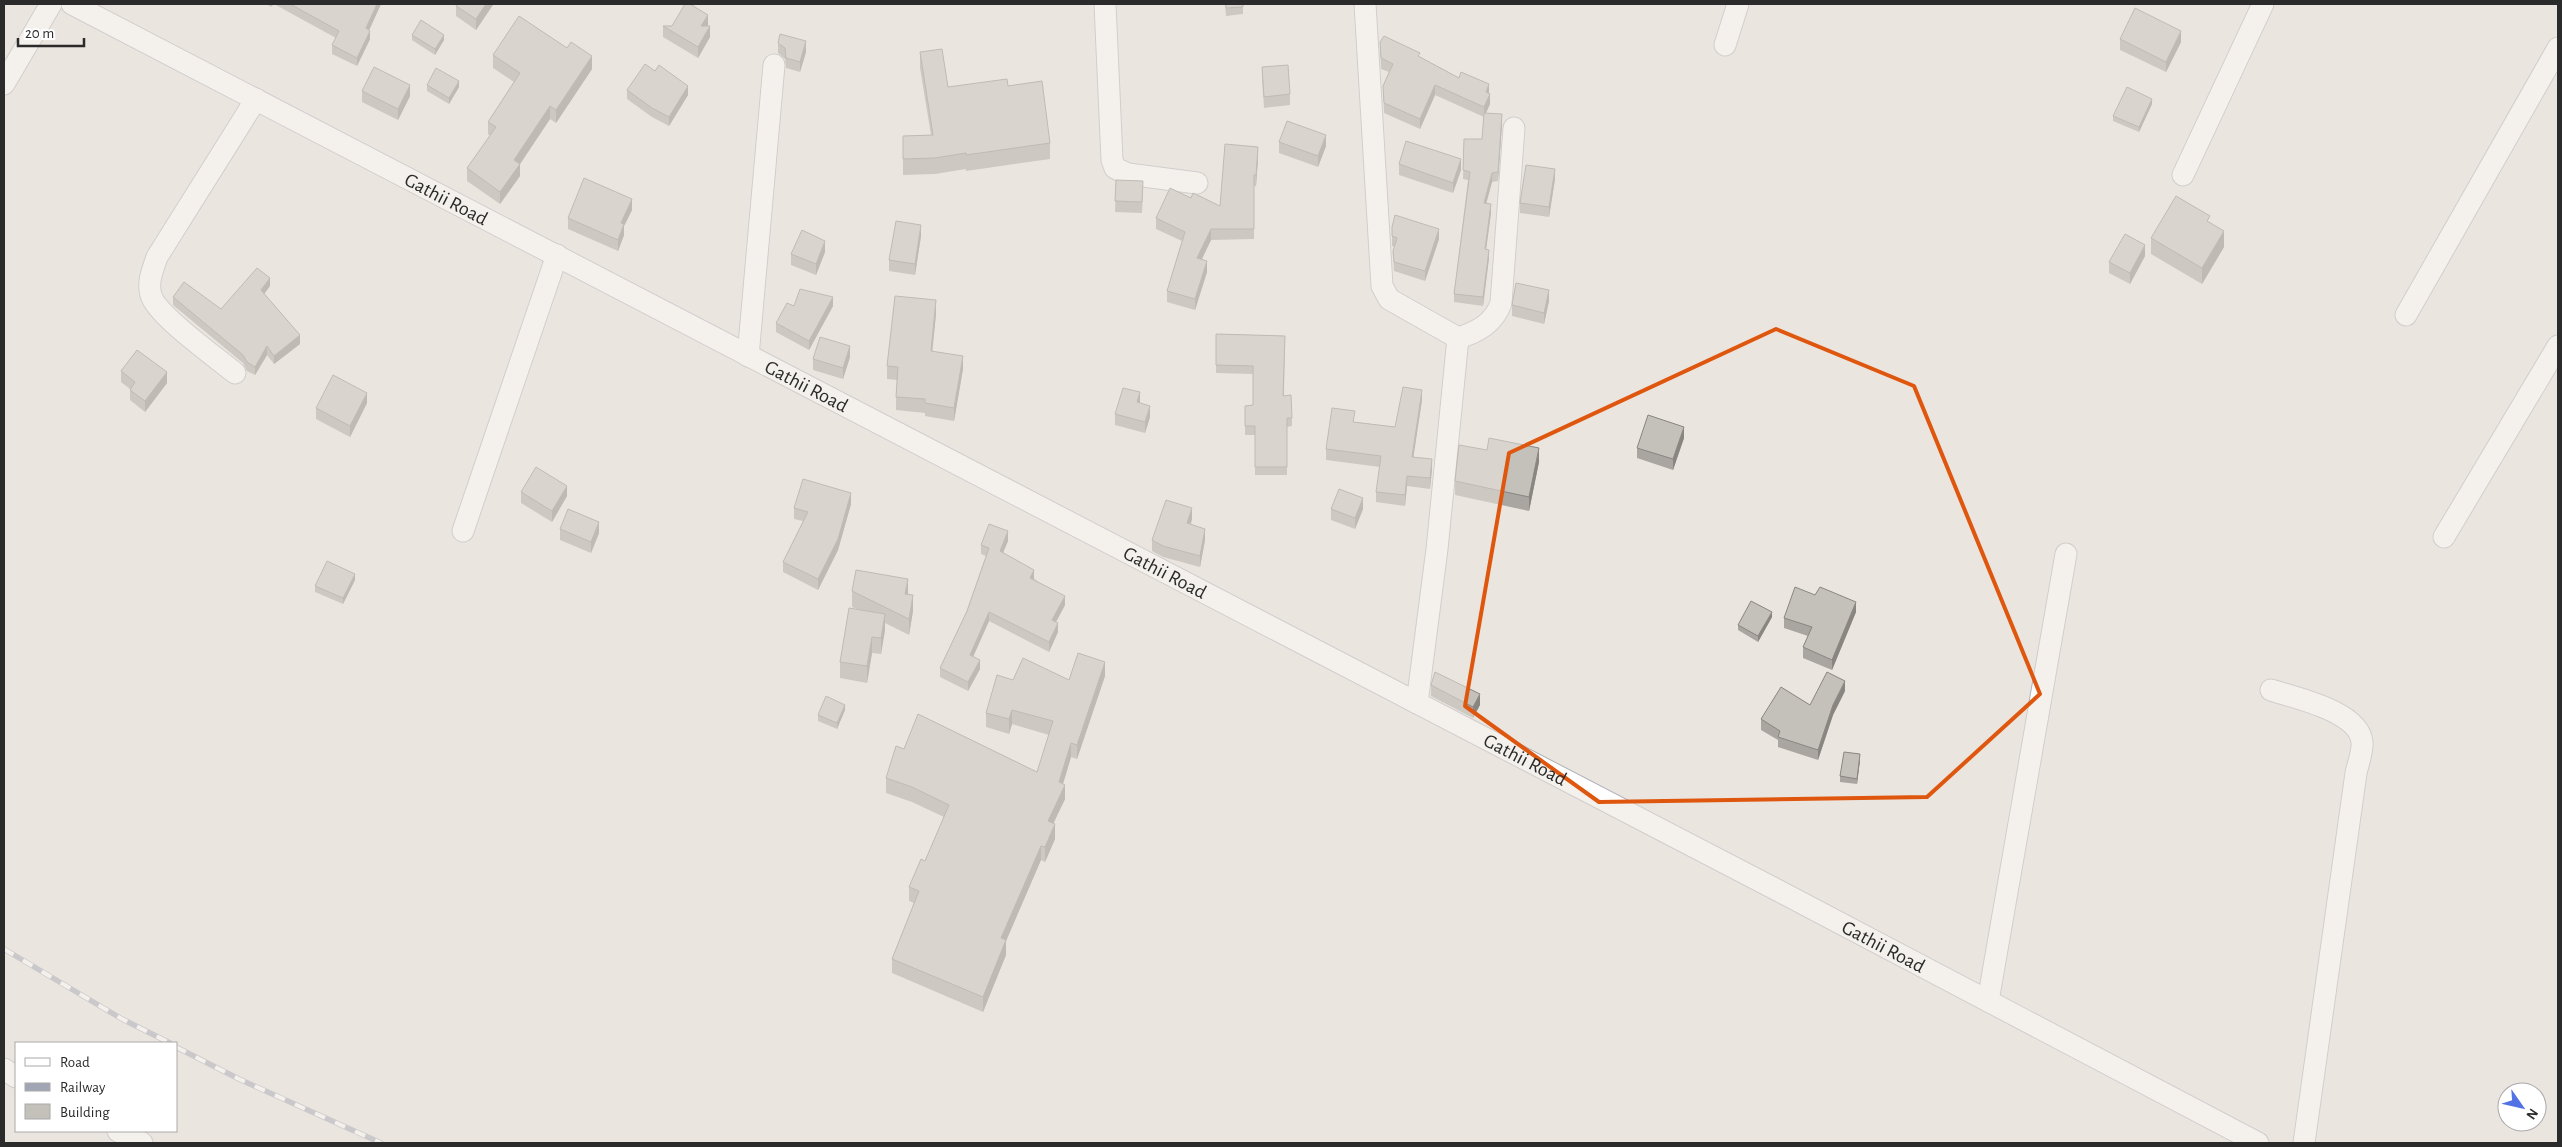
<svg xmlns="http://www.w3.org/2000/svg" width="2562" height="1147" font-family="'Alegreya Sans',sans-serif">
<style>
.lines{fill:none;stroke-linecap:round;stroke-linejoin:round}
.minor-casing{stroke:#afb1ba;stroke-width:23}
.minor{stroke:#fff;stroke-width:21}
.rail-casing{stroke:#a2a5b3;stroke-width:5.5}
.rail{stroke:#fff;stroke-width:4;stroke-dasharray:11;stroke-linecap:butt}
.wall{fill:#a9a5a0}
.shaded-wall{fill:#898682}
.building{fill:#c4c0ba;stroke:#898682}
.marked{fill:none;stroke:#df570e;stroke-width:4;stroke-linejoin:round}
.labels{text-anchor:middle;stroke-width:4.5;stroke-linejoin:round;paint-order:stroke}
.street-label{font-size:20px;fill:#2b2b2b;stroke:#fff}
</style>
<rect width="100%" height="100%" fill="#ebe5df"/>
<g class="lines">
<!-- minor casing -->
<g class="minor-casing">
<g id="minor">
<path id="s1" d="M72,4L1779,891L2258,1143"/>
<path d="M1105,4L1112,160L1115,168L1128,174L1197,183"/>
<path d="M1365,4L1382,286L1389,299L1458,338C1478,332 1494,323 1501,303L1514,128"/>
<path d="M1725,45L1738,4"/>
<path d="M4,84L51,4"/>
<path d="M2183,175L2263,4"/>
<path d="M2406,315L2558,48"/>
<path d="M748,356L774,65"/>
<path d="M235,373C217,358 156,315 151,295C147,282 153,269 157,257L256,99"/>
<path d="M463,531L557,255"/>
<path d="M2444,537L2558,346"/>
<path d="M2271,690C2295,698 2359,711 2362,742C2363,751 2358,764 2356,773L2304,1143"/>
<path d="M1417,703L1437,549L1458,338"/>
<path d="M1988,1001L2066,554"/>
<path d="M4,1069L16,1077"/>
<path d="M118,1131L142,1143"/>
</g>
</g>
<!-- minor -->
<use href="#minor" class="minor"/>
<!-- rail casing -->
<g class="rail-casing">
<path id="rail" d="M4,949L122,1019L170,1043
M176,1047L239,1079L381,1143"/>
</g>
<!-- rail -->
<use href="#rail" class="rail"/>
</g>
<!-- wall -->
<path class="wall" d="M265,4H273L272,7Z
M274,4H381L369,30L370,39L357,66L332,54V45L336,38Z
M493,4L476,30L456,16V6Z
M1225,4H1243V14L1226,16Z
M708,25L710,37L698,58L663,37V26Z
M412,35L444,40L435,55L412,40Z
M2120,39L2181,42L2166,72L2120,50Z
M1380,42L1420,57L1489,94L1490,104L1486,113L1502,123L1498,181L1492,182L1486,203L1491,213L1486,249L1489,258L1483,306L1454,302V294L1468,180L1463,179L1464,139H1482L1484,117L1435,95L1420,129L1384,113L1383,86L1389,72L1381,69Z
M778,43L806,52L800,72L786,68L785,59L778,53Z
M920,52L948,87L1008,86L1050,143V159L966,171V169L935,174L903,175V136L931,135L920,68Z
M493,55L592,69L556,123L550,119L520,164V176L500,204L467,181V168L490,136L488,134V122L514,82L493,68Z
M1262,67L1290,94V105L1264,108L1262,78Z
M427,85L459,87L449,104L427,91Z
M627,90L688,95L669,126L652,117L627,99Z
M362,91L410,96L398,120L362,102Z
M2152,104L2139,132L2113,121V116Z
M1279,142L1326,146L1318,167L1279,153Z
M1258,158L1256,186H1254V239L1211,240L1202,259L1207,272L1195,310L1167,302V291L1182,241L1156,229V218L1191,198L1220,206Z
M1399,164L1461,170L1453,193L1399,175Z
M1555,179L1549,217L1520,213V203Z
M1116,180L1143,192L1142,213L1115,212Z
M632,210L624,226V235L618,251L568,229V218Z
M1392,227L1439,239L1425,281L1394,271L1393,251L1395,247L1392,246Z
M921,236L915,275L889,271V260Z
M2151,238L2224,247L2202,284L2151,254Z
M825,252L816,275L791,265V254Z
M2145,256L2130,284L2109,273V262Z
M270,286L264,294L300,344L274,364L267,355L255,375L247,371L243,363L173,305V297L221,309Z
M1549,301L1544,324L1512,316V305Z
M794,306H833L809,350L776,332V323Z
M936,314L932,351L963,369L954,421L925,416V413L896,410V397L897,380L887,379V366Z
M1216,334L1285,336L1284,396L1292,418V426L1287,427V475H1255V435H1245V406L1253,405V374L1216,373Z
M850,357L843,379L813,370V359Z
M121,371L167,383L145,412L130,400V389L121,382Z
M1422,400L1413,457L1432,469L1430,489L1407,486L1405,506L1376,502V492L1380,467L1326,460V449L1354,422L1395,427Z
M367,403L350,437L316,419V408Z
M1115,414L1150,417L1145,433L1115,425Z
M1684,438L1673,470L1637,458V448Z
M1539,462L1529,511L1455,495V481Z
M521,492L567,496L552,522L521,503Z
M851,504L838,550L818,590L783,572V562L803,521L794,519V508Z
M1331,509H1363L1355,529L1331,520Z
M1192,519L1191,524L1205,540L1200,567L1163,557L1152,551V540Z
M560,529L599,533L591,553L560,540Z
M1008,541L1003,552L1065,605L1056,622L1058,632L1049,652L989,621L973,656L980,669L968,691L940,677V668L967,611L986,556L981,554V545Z
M355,580L343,604L315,592V586Z
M852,591L908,594L913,611L909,635L885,623V630L881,654L872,653L867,683L840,678V662L857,609L852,607Z
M1856,612L1832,670L1803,658V647L1808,636L1784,628V618Z
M1772,617L1758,642L1738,630V625Z
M1105,676L1077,759L1071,757L1063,784L1065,799L1053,823L1055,839L1045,862L1041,860L1006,941V955L983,1012L892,973V959L914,903L909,901V887L925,861L944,817L912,802L886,793V778L904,749L1037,772L1049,735L1012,724L1009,734L986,727V713L1013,680H1069Z
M1431,685L1480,705L1473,718L1431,696Z
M1845,691L1833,715L1818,760L1778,747V740L1761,730V719L1810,705Z
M845,710L837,729L818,721V715Z
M1860,760L1857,784L1840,782V776Z"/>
<!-- shaded-wall -->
<path class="shaded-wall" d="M377,4H381L366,37V28Z
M486,4H493V5L476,30V19Z
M708,15V25L701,37V26Z
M710,26V37L698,58V47Z
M370,31V39L357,66V58Z
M2181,31V42L2166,72V62Z
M444,35V40L435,55V49Z
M806,41V52L800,72V62Z
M592,56V69L556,123V110Z
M459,81V87L449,104V98Z
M1489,84V95L1486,92Z
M410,85V96L398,120V109Z
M1435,85V95L1420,129V119Z
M688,86V95L669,126V117Z
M1490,94V104L1484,117V107Z
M2152,99V104L2139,132V127Z
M550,106V119L520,164V176L500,204V192L514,160Z
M1502,114V123L1498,181V172Z
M1326,135V146L1318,167V156Z
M1258,147V158L1256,186V175Z
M1461,159V170L1453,193V183Z
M1555,169V179L1549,217V207Z
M1492,173V182L1484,212V203Z
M632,199V210L624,226V235L618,251V240L621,223Z
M1491,204V213L1485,258V249Z
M921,225V236L915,275V264Z
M1211,229V240L1197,269V258Z
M1439,229V239L1425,281V271Z
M2224,231V247L2202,284V268Z
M825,241V252L816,275V264Z
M2145,245V256L2130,284V273Z
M1489,250V258L1483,306V297Z
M1207,261V272L1195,310V299Z
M270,278V286L261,298V290Z
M1549,290V301L1544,324V313Z
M833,297V306L809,350V341Z
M936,300V314L931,364V351Z
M300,335V344L274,364V356Z
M267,346V355L255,375V367Z
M850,346V357L843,379V368Z
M963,356V369L954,421V408Z
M167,372V383L145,412V401Z
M1422,390V400L1412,467V457Z
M1140,392V403L1137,402Z
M367,393V403L350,437V426Z
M1150,406V417L1145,433V422Z
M1684,427V438L1673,470V459Z
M1539,448V462L1529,511V497Z
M1432,459V469L1430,489V478Z
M1407,476V486L1405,506V495Z
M567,486V496L552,522V511Z
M851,493V504L838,550L818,590V579Z
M1363,498V509L1355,529V518Z
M1192,508V519L1187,534V523Z
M599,522V533L591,553V542Z
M1205,529V540L1200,567V556Z
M1008,531V541L1000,560V551Z
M1034,570V579L1030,578Z
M355,574V580L343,604V598Z
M908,579V595L905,594Z
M913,595V611L909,635V619Z
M1065,596V605L1052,629V620Z
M1856,602V612L1832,670V660Z
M989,612V621L970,664V655Z
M1772,612V617L1758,642V636Z
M885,614V630L881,654V638Z
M1058,623V632L1049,652V642Z
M872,637V653L867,683V666Z
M980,660V669L968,691V682Z
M1105,662V676L1077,759V745Z
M1845,681V691L1833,715L1818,760V750L1833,705Z
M1480,694V705L1473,718V707Z
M845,705V710L837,729V723Z
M1012,710V724L1009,734V719Z
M1071,743V757L1059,797V782Z
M1860,754V760L1857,784V779Z
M1065,785V799L1048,835V821Z
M1055,824V839L1045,862V847Z
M1041,846V860L1006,941V955L983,1012V997L1001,938Z"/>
<!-- building -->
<path class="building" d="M290,4H377L366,28L370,31L357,58L332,45L339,31Z
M457,4H486L476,19L456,6Z
M685,4H690L708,15L701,26H710L698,47L663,26H672Z
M1226,4H1243V7L1226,8Z
M2135,8L2181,31L2166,62L2120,39Z
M519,16L567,48L571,42L592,56L556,110L550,106L514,160L520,164L500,192L467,168L496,127L488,122L520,73L493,55Z
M421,20L444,35L435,49L412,35Z
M780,34L806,41L800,62L786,58L785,48L778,43Z
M1384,36L1420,53L1418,56L1459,78L1461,72L1489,84L1486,92L1490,94L1484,107L1435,85L1420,119L1384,103L1383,86L1393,64L1381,58L1380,42Z
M942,49L948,87L1007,79L1008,86L1042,81L1050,143L966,155V153L935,158L903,159V136L933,135L920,52Z
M645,64L655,71L659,65L688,86L669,117L652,108L627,90Z
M1288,65L1290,94L1264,97L1262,67Z
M374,67L410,85L398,109L362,91Z
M436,68L459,81L449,98L427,85Z
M2127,87L2152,99L2139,127L2113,116Z
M1484,113L1502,114L1498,172L1492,173L1484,203L1491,204L1485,249L1489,250L1483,297L1454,294L1470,172L1463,170L1464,139H1482Z
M1287,121L1326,135L1318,156L1279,142Z
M1406,141L1461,159L1453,183L1399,164Z
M1225,144L1258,147L1256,175H1254V229H1211L1197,258L1207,261L1195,299L1167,291L1185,232L1156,218L1170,188L1191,198L1193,193L1220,206Z
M1526,165L1555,169L1549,207L1520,203Z
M584,178L632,199L621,223L624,224L618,240L568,218Z
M1116,180L1143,181L1142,202L1115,201Z
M2176,196L2210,216L2207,221L2224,231L2202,268L2151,238Z
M1395,215L1439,229L1425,271L1394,262L1393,251L1397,238L1392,236V227Z
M896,221L921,225L915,264L889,260Z
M802,230L825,241L816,264L791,254Z
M2125,234L2145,245L2130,273L2109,262Z
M257,268L270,278L261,290L300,335L274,356L267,346L255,367L247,362L243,355L173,297L184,282L221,309Z
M1516,283L1549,290L1544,313L1512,305Z
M800,289L833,297L809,341L776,323L787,303L794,306Z
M895,296L936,300L931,351L963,356L954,408L925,403V399L896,397L898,367L887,366Z
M1216,334L1285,336L1283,396L1291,395L1292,418H1287V467H1255V426H1245V406L1253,405V366L1216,365Z
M820,337L850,346L843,368L813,359Z
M137,350L167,372L145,401L130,390L135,382L121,371Z
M333,375L367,393L350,426L316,408Z
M1403,387L1422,390L1412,457L1432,459L1430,478L1407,476L1405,495L1376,492L1381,456L1326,449L1332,408L1355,411L1353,422L1395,427Z
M1123,388L1140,392L1137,402L1150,406L1145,422L1115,414Z
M1648,415L1684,427L1673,459L1637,448Z
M1489,438L1539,448L1529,497L1455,481L1459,445L1487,450Z
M536,467L567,486L552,511L521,492Z
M803,479L851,493L838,539L818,579L783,562L808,512L794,508Z
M1339,489L1363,498L1355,518L1331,509Z
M1166,500L1192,508L1187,523L1205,529L1200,556L1163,546L1152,540Z
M568,509L599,522L591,542L560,529Z
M989,524L1008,531L1000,551L1034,570L1030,578L1065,596L1052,620L1058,623L1049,642L989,612L970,655L980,660L968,682L940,668L967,611L989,548L981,545Z
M327,561L355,574L343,598L315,586Z
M856,570L908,579L905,594L913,595L909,619L852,591Z
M1795,587L1815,595L1820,587L1856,602L1832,660L1803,647L1812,627L1784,618Z
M1751,601L1772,612L1758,636L1738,625Z
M849,608L885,614L881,638L872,637L867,666L840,662Z
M1078,653L1105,662L1077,745L1071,743L1059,782L1065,785L1048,821L1055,824L1045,847L1041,846L1001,938L1006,940L983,997L892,959L919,891L909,887L921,859L925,861L949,805L912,787L886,778L896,746L904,749L918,714L1037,772L1053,721L1012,710L1009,719L986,713L997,675L1013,680L1023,658L1069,680Z
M1435,672L1480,694L1473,707L1431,685Z
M1827,672L1845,681L1833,705L1818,750L1778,737L1780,731L1761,719L1781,687L1810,705Z
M826,696L845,705L837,723L818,715Z
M1844,752L1860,754L1857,779L1840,776Z"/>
<!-- marked area -->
<path d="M0 0H2562V1147H0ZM1776,329L1914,386L2040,694L1927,797L1599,802L1465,706L1509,453Z" fill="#ebe5df" fill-opacity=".55" fill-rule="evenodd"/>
<path class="marked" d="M1776,329L1914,386L2040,694L1927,797L1599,802L1465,706L1509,453Z"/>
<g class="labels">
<!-- street labels -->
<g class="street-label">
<text dy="7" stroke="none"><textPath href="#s1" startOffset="422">Gathii Road</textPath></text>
<text dy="7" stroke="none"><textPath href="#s1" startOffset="828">Gathii Road</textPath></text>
<text dy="7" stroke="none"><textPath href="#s1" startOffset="1232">Gathii Road</textPath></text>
<text dy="7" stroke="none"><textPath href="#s1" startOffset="1638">Gathii Road</textPath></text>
<text dy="7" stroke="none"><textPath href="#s1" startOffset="2042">Gathii Road</textPath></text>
</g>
</g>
<!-- border -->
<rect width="2562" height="1147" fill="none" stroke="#2b2b2b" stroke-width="10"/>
<!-- legend -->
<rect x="15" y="1042" width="162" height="90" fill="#ffffff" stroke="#aaaaaa"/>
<rect x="25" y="1058" width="25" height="8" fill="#ffffff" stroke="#aaaaaa"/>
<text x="60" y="1067" font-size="15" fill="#2b2b2b">Road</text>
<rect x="25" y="1083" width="25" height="8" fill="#a2a5b3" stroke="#aaaaaa"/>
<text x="60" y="1092" font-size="15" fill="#2b2b2b">Railway</text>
<rect x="25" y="1104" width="25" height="15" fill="#c4c0ba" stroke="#aaaaaa"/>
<text x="60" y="1117" font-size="15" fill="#2b2b2b">Building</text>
<!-- north arrow -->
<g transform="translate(2522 1107) rotate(124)"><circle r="24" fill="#ffffff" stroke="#aaaaaa"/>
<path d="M0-4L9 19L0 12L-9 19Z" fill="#5273e5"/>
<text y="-8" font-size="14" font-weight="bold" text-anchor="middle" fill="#2b2b2b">N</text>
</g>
<!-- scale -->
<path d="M18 38v8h66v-8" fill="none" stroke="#2b2b2b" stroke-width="2.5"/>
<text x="25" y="38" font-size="15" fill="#2b2b2b" stroke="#ffffff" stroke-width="4" paint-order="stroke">20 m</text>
</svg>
